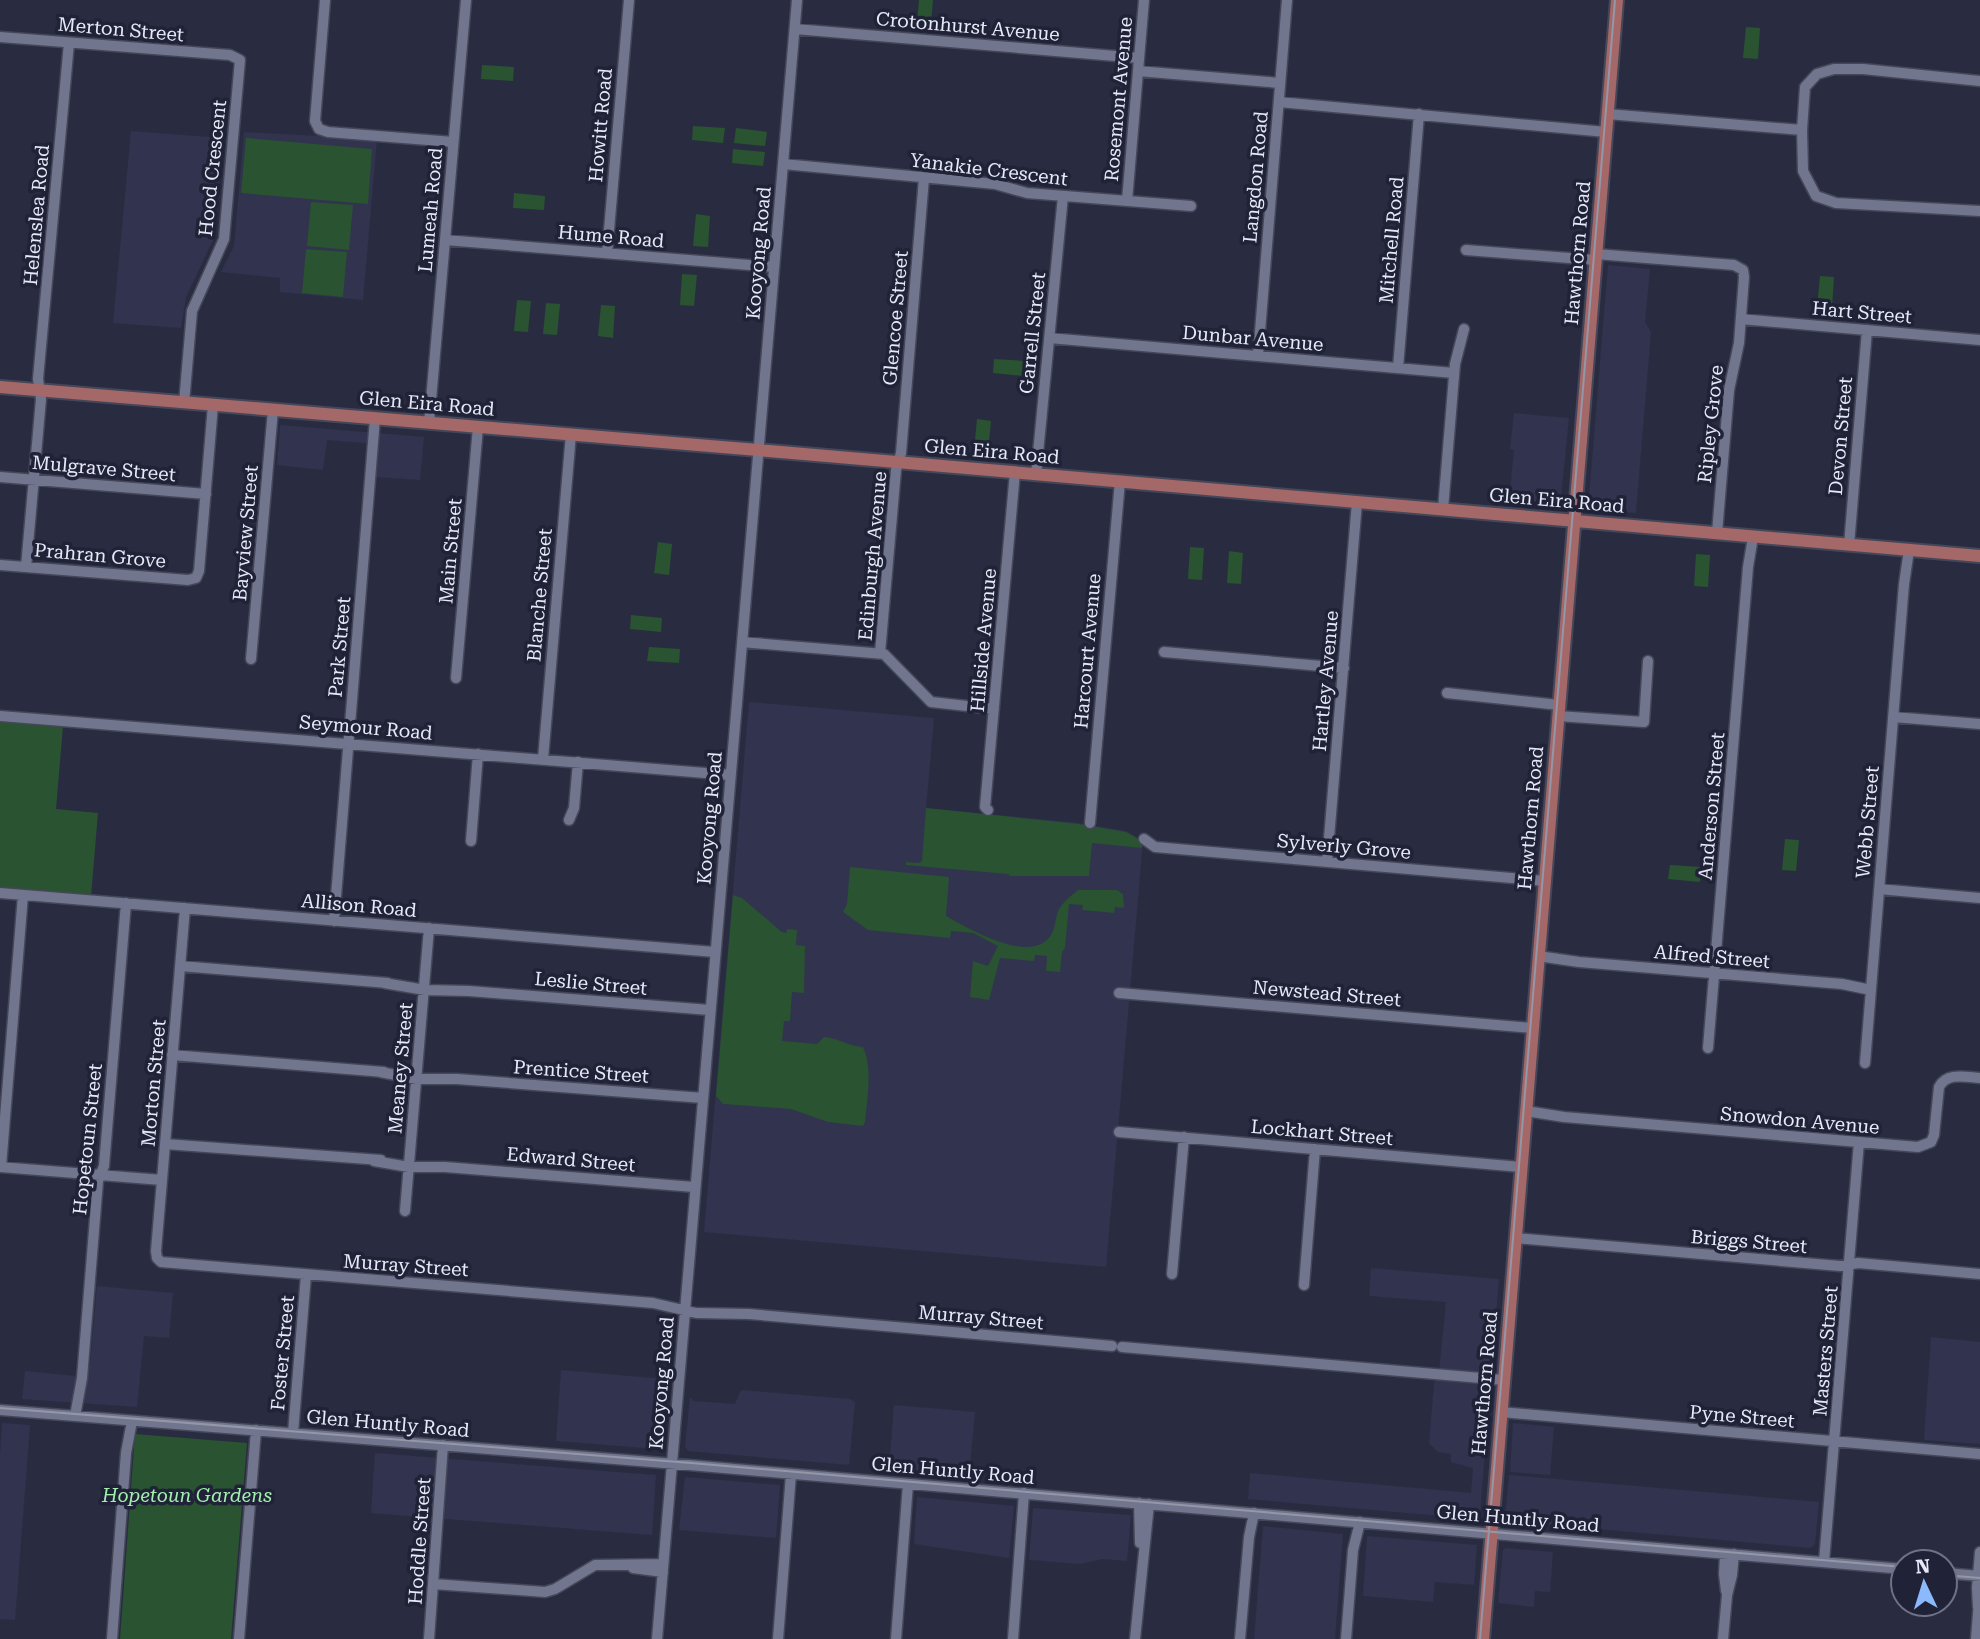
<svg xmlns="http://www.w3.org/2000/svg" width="1980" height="1639" font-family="'Roboto Serif',serif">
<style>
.built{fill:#31334f}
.green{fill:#295331}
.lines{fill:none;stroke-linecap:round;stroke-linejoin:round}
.minor-casing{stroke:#454759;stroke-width:13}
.major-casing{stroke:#454759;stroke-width:16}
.minor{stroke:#71758e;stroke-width:10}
.major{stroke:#a56868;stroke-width:12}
.tram{stroke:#9497a8;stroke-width:2}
.labels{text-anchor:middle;stroke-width:7;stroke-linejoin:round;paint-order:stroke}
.street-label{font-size:19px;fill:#e6e9f7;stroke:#202237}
.park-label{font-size:19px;font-style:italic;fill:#a2efae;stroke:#202237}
</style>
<rect width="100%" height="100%" fill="#292c41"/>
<!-- built -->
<path class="built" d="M131,131L222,138L214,238L186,297L181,328L113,323Z
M244,132L377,139L363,300L280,292V278L221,272L234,246Z
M1608,265L1650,269L1645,322L1651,332L1636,513L1588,509Z
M1514,413L1569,418L1560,507L1509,502L1514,450L1510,449Z
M280,425L424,437L420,480L376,477L378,444L327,440L323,470L277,465Z
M749,702L934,718L926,808L1079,823L1126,831L1143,841L1106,1267L704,1232Z
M1371,1268L1499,1279L1480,1514L1475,1519L1248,1499L1250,1473L1471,1493L1473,1468L1451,1462V1454L1438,1452L1429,1443L1434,1384L1439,1372L1446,1302L1369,1296Z
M97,1286L173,1293L169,1338L144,1336L137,1407L22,1399L25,1371L75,1376L90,1366Z
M1931,1337L1980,1342V1444L1924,1440Z
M561,1370L665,1379L659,1446L657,1449L556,1441Z
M741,1390L850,1399L855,1402L849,1465L688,1451L685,1447L690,1397L694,1401L735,1404Z
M894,1405L975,1412L969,1475L889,1468Z
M2,1423L30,1425L15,1620L0,1619V1455Z
M1513,1423L1554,1427L1550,1475L1510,1472Z
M375,1453L656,1475L652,1535L371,1513Z
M1509,1475L1819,1502L1815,1544L1811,1548L1508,1521L1505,1518Z
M685,1477L780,1485L776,1538L679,1530Z
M917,1497L1014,1506L1009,1558L914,1544Z
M1033,1508L1131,1515L1127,1561L1102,1559L1080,1564L1029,1560Z
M1263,1526L1343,1534L1335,1639H1254Z
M1367,1536L1477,1545L1474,1585L1435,1582L1433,1602L1363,1596Z
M1506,1548L1553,1552L1550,1592L1535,1591L1534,1607L1498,1603L1503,1550Z"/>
<!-- green -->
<path class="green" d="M919,0H933L931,22L917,21Z
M1746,27L1760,28L1758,59L1743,58Z
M482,65L514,67L513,81L481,79Z
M693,126L725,128L723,143L692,140Z
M736,128L767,132L765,146L734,143Z
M246,138L372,149L368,204L241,193Z
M733,149L765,152L763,166L732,163Z
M514,193L545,196L544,210L513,208Z
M311,202L353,205L349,250L307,246Z
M696,214L710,216L708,247L693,246Z
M306,249L347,252L343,297L302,293Z
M682,274L697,275L694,306L680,305Z
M1820,276L1834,277L1832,308L1817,307Z
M517,300L531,301L528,332L514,331Z
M546,303L560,304L557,335L543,334Z
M601,305L615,306L613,338L598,336Z
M994,359L1026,361L1024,376L993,373Z
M977,419L991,421L988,452L974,450Z
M658,542L672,544L669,575L654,573Z
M1190,547L1204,548L1202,580L1188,579Z
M1229,551L1243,553L1241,584L1227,583Z
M1696,554L1710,555L1708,587L1694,586Z
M631,615L662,618L661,632L630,629Z
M649,647L680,649L679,663L647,661Z
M0,721L63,726L56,809L98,813L91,896L0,888Z
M926,808L1079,824L1126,832L1142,841V848L1092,843L1089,876H1010L1008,874L906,865V862L919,863L922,861Z
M1785,839L1799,840L1796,871L1782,870Z
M1670,865L1701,867L1700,882L1668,879Z
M850,867L949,877L946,916C968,928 1031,966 1051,935C1056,927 1055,917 1059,909C1063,902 1072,895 1078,890H1117L1123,894L1124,908L1115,907L1114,913L1082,910L1083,905L1069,904L1065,948L1062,952L1060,972L1046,971L1047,956L1035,955L1034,961L1000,958L989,1000L970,997L973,961L988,966L998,946L973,933L951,931L950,938L868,930L843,912L847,904Z
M733,895L742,898L782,932L786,933L787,929L797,930L796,945L805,946L804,993L792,992L790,1021H784L782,1041L817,1044L824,1037C838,1038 848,1046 863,1047C873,1070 867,1098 865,1122L863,1126L828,1122L791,1109L723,1104L716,1096Z
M135,1434L247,1443L231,1639H120Z"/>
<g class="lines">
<!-- minor casing -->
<g class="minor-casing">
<path id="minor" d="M325,0L315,121L319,129L328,132L453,142
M795,29L1139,58
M0,37L230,55L240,60L224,239L192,311L184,403
M1138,71L1280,83
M1279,102L1606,132
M1607,114L1802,130L1803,171L1816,196L1836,203L1980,211
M1802,130L1805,87L1817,74L1834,69H1863L1980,81
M783,164L995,184L1027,193L1191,206
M1127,201L1144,0
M445,240L774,267
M1466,250L1595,260
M607,253L629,0
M1596,254L1734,265L1743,270L1744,277L1739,343L1729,390L1717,533
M1741,319L1980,340
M1049,338L1454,373
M1258,356L1287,0
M1398,368L1419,114
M429,423L466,0
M1036,474L1063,196
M0,477L206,494
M1443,509L1455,364L1464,329
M1849,545L1867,330
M0,565L188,580L196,578L199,571L213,405
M26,567L41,399L38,379L69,43
M742,642L884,654L931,702L994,709
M1164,652L1344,668
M880,653L896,470L901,453L924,178
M251,659L273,410
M456,678L478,427
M1447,693L1559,705
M0,716L730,775
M1558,716L1644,722L1648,661
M1893,717L1980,724
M543,759L571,434
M988,810L985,807L1015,472
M569,820L574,808L578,762
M1090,823L1120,481
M1144,839L1155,847L1545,881
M471,841L478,754
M1327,862L1357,502
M1879,889L1980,898
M0,893L715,952
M185,908L156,1251L157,1258L161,1262L653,1303L696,1313L749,1314L1112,1346
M334,921L375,418
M1538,956L1579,962L1842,984L1871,990
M180,966L388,983
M384,983L425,990L469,991L710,1010
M1119,993L1532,1028
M1708,1048L1748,567L1753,537
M172,1055L384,1072
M1865,1063L1904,584L1909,550
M380,1072L417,1079H457L703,1098
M1526,1111L1564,1117L1918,1147L1931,1142L1934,1135L1939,1087C1947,1072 1965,1077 1980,1078
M1119,1132L1521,1167
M165,1144L381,1160
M374,1161L409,1167H445L694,1187
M0,1167L162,1180
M1,1167L23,895
M405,1211L429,928
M1515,1238L1840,1266L1858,1263L1980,1274
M1172,1274L1184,1137
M1304,1285L1315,1149
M1122,1347L1504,1380
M0,1410L689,1465L1903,1569
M1501,1412L1980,1454
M75,1416L82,1378L98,1181L104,1166L126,903
M293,1433L306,1275
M1139,1503L1140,1543
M1725,1554L1724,1574L1726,1591
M1824,1562L1859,1142
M633,1568L663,1572
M1945,1573L1980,1576
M433,1584L545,1592L555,1589L595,1565L663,1564
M1978,1607L1977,1588L1980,1552
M112,1639L126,1453L132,1421
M239,1639L256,1430
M429,1639L443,1445
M657,1639L797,0
M778,1639L791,1474
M896,1639L908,1484
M1013,1639L1024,1493
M1135,1639L1149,1504
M1240,1639L1249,1537L1254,1513
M1346,1639L1353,1550L1360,1522
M1723,1639L1727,1595L1732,1575L1734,1554
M1976,1639L1979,1601"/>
</g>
<!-- major casing -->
<g class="major-casing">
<path id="major" d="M0,387L769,451L1980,556
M1483,1639L1617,0"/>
</g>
<!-- minor -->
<use href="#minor" class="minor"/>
<!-- major -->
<use href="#major" class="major"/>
<!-- tram -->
<path class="tram" d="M0,1408L691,1463L1903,1567
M1945,1575L1980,1578
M1480,1639L1615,0"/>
</g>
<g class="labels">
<!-- street labels -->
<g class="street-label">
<text transform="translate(968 26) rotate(5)" y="7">Crotonhurst Avenue</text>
<text transform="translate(121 29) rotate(5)" y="7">Merton Street</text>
<text transform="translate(1118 99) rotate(-85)" y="7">Rosemont Avenue</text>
<text transform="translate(600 125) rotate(-85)" y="7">Howitt Road</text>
<text transform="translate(212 168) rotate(-84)" y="7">Hood Crescent</text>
<text transform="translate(989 169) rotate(7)" y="7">Yanakie Crescent</text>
<text transform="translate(1255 177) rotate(-85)" y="7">Langdon Road</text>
<text transform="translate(430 210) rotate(-85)" y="7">Lumeah Road</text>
<text transform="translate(36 215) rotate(-85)" y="7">Helenslea Road</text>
<text transform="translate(611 236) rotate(5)" y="7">Hume Road</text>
<text transform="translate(1391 240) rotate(-85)" y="7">Mitchell Road</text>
<text transform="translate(758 253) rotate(-85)" y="7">Kooyong Road</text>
<text transform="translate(1577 253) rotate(-85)" y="7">Hawthorn Road</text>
<text transform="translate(1862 312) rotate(5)" y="7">Hart Street</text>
<text transform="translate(895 318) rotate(-85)" y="7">Glencoe Street</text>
<text transform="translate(1032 333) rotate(-84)" y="7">Garrell Street</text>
<text transform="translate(1253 338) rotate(5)" y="7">Dunbar Avenue</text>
<text transform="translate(427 403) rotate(5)" y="7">Glen Eira Road</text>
<text transform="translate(1710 424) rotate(-84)" y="7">Ripley Grove</text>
<text transform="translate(1840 436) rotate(-85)" y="7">Devon Street</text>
<text transform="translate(992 451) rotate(5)" y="7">Glen Eira Road</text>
<text transform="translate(104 468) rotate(5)" y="7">Mulgrave Street</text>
<text transform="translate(1557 500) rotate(5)" y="7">Glen Eira Road</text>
<text transform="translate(245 533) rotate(-85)" y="7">Bayview Street</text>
<text transform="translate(450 551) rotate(-85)" y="7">Main Street</text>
<text transform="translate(100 555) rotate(5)" y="7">Prahran Grove</text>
<text transform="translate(872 556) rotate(-85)" y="7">Edinburgh Avenue</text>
<text transform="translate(539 595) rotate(-85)" y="7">Blanche Street</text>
<text transform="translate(983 640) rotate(-85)" y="7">Hillside Avenue</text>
<text transform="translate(339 647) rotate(-85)" y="7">Park Street</text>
<text transform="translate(1087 651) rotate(-85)" y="7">Harcourt Avenue</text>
<text transform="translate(1325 681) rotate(-85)" y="7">Hartley Avenue</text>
<text transform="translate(366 727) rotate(5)" y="7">Seymour Road</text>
<text transform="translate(1711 806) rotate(-85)" y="7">Anderson Street</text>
<text transform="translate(709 818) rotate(-85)" y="7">Kooyong Road</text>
<text transform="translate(1530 818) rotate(-85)" y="7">Hawthorn Road</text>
<text transform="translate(1867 822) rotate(-85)" y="7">Webb Street</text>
<text transform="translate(1344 846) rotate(5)" y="7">Sylverly Grove</text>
<text transform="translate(359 905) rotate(5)" y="7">Allison Road</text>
<text transform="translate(1712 956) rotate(5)" y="7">Alfred Street</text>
<text transform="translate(591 983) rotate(5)" y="7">Leslie Street</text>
<text transform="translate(1327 993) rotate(5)" y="7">Newstead Street</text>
<text transform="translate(400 1068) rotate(-85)" y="7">Meaney Street</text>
<text transform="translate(581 1071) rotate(4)" y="7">Prentice Street</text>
<text transform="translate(153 1083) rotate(-85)" y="7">Morton Street</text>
<text transform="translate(1800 1120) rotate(5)" y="7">Snowdon Avenue</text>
<text transform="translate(1322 1132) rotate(5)" y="7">Lockhart Street</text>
<text transform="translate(87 1139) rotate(-84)" y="7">Hopetoun Street</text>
<text transform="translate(571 1159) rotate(5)" y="7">Edward Street</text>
<text transform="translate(1749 1241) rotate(5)" y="7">Briggs Street</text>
<text transform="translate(406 1265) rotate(4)" y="7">Murray Street</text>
<text transform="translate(981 1317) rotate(5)" y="7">Murray Street</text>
<text transform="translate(1825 1351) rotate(-85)" y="7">Masters Street</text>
<text transform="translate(282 1353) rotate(-85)" y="7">Foster Street</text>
<text transform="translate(661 1383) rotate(-85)" y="7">Kooyong Road</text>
<text transform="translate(1484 1383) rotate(-85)" y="7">Hawthorn Road</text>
<text transform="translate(1742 1416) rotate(5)" y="7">Pyne Street</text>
<text transform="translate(388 1423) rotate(5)" y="7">Glen Huntly Road</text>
<text transform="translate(953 1470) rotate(5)" y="7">Glen Huntly Road</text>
<text transform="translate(1518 1518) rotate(5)" y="7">Glen Huntly Road</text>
<text transform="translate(419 1541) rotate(-86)" y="7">Hoddle Street</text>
</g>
<!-- park labels -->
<g class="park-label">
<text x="187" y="1502">Hopetoun Gardens</text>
</g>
</g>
<!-- north arrow -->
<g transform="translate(1924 1583) rotate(356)"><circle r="33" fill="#202237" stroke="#6f7284" stroke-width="2"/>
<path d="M0-5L12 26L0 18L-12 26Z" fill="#8cb9fc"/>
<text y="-10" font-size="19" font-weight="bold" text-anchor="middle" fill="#e6e9f7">N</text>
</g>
</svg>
